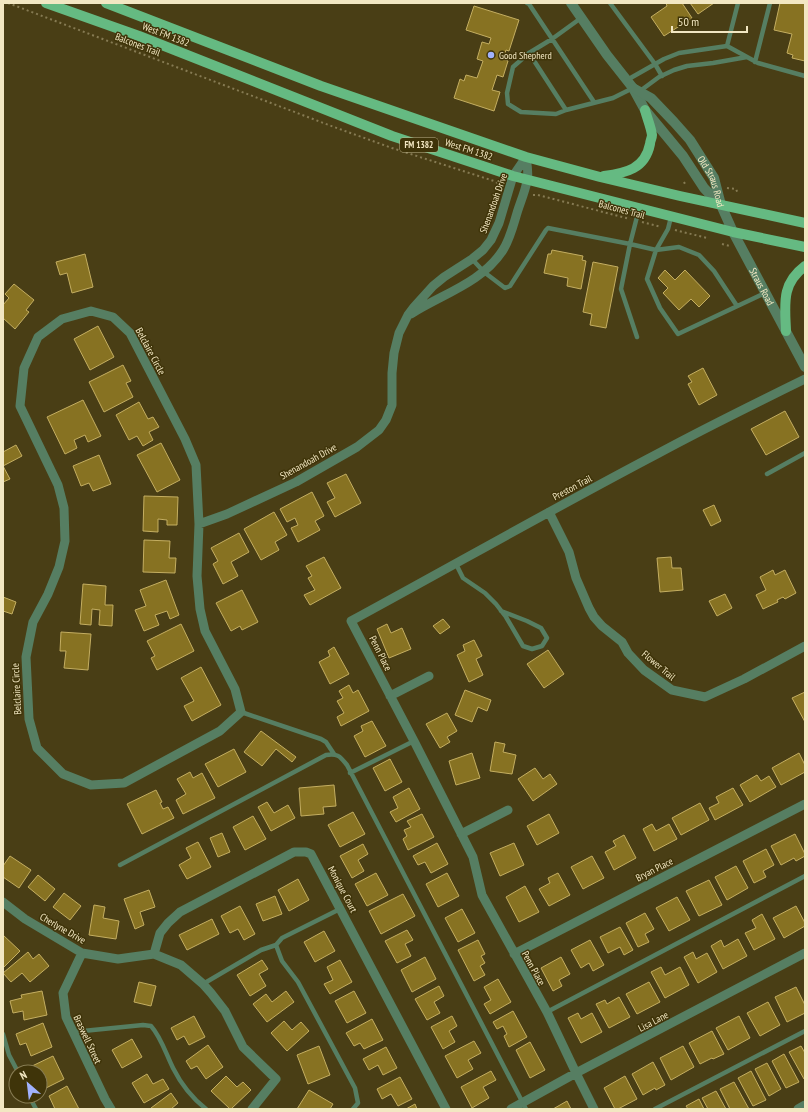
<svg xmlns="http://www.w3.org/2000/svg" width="808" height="1112" font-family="'PT Sans Narrow',sans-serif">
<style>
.building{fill:#877222;stroke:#c4ae61}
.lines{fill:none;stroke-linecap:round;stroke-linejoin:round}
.path{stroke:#867b53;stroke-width:2;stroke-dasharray:2 3;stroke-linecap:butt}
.service{stroke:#567e62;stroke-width:4.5}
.minor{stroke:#567e62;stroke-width:9}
.tertiary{stroke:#567e62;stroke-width:10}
.primary{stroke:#65ba82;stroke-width:10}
.poi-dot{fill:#a1b2fd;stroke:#3f3409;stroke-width:1.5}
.labels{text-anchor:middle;stroke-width:3;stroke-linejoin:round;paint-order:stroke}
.shield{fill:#3f3409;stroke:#bcb18a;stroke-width:1}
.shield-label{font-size:9px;font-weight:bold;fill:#f2e7c2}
.street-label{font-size:10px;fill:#f2e7c2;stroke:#3f3409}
.poi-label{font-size:10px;fill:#f2e7c2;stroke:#3f3409;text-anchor:start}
</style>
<rect width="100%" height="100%" fill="#493e15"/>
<!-- building -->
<path class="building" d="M666,3H682L692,18L664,36L651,17L667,6Z
M690,3H714L698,14Z
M780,3H805V61L792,58L793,55L787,53L792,34L774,30Z
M474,6L519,20L509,51L506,50L503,59L508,61L503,77L497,75L492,90L500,92L494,111L454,98L460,79L464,81L466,75L477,78L483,61L477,59L482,42L489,44L491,38L466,30Z
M552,250L583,256L582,260L586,261L581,289L567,286L568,278L544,273L548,254H551Z
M85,254L93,287L72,293L67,273L60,275L56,262Z
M593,262L618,267L606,328L590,325L592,314L583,312Z
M665,270L675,280L685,270L710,296L699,307L691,299L679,310L663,293L668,288L658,278Z
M14,284L34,300L26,310L29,312L15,329L3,318V305L9,298L5,294Z
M98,326L114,357L90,370L74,339Z
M123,365L131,381L126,383L133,397L104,412L89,382Z
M703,368L717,395L699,405L688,384L692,382L688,376Z
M83,400L101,436L88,442L85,435L74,440L77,448L65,454L47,417Z
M139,402L148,419L153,417L159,427L149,432L153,440L143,446L137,436L129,440L116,415Z
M785,411L799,437L766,455L751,429Z
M161,443L180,480L157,492L137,455Z
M16,445L22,456L3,466L10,479L3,482V452Z
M99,455L111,484L93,491L89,483L81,486L73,466Z
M346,474L361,503L335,517L327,502L335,498L327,483Z
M312,492L324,516L315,521L320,530L298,542L291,528L298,525L295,518L287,522L280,509Z
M144,496L178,497L177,525H167V520L158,519V532L143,531Z
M714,505L721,521L711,526L703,510Z
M274,512L287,535L275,542L279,550L261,560L244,529Z
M239,533L249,552L231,562L238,576L223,584L213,564L218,561L211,548Z
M144,540L170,541L169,558H176L175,573L143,572Z
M324,557L341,588L310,605L304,595L315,590L308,578L312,576L306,566Z
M671,557L672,568H681L683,590L660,592L657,558Z
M773,570L775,575L785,570L796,593L785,599L783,597L777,600L778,602L763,609L756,595L766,590L760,577Z
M166,580L179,615L170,619L167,611L155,615L159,625L144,631L135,610L146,606L140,590Z
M83,584L106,586L105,605H113L112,626L99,625L100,610L92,609L91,625L80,624Z
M242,590L258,622L242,630L240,626L231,631L216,603Z
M725,594L732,608L717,616L709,601Z
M3,597L16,602L12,614L3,611Z
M443,619L450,627L440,634L433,626Z
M181,624L194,651L157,670L151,658L155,656L147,641Z
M387,624L391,633L402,628L411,649L389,658L377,629Z
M61,632L91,634L88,670L64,668L66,651H60Z
M474,640L482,656L476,659L483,675L469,682L457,655L465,651L463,645Z
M334,647L349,674L330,684L319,662L330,656L328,651Z
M548,650L564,674L544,688L527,664Z
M201,667L221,705L192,721L184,706L194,701L181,678Z
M349,685L353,693L358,690L369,711L341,726L337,717L344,713L337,701L343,698L339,691Z
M465,690L491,700L487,711L478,707L472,722L455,715Z
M805,692V722L792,698Z
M447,713L457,731L447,737L450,742L440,748L426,724Z
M372,721L386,746L365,757L354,736L363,731L361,726Z
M261,731L296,757L292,762L276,749L262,766L244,752Z
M495,742L505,744L503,752L516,755L512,774L490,771Z
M234,749L246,772L218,787L205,764Z
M472,753L480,778L456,785L449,761Z
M799,753L805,765V772L781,785L772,768Z
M390,759L402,782L385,791L373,768Z
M535,768L543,779L550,774L557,784L533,801L518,779Z
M190,772L193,778L202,773L215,798L183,814L176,800L186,794L177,779Z
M757,775L761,781L769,776L776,787L750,802L740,785Z
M334,785L336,806L323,807L324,814L301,816L299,788Z
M409,788L420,809L396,822L390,812L398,808L393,797Z
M733,788L743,805L715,820L709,808L719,803L716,797Z
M156,790L162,802L160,803L163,809L168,807L174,818L142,834L127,804Z
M267,802L274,813L288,805L295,818L271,831L258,807Z
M700,803L709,820L681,835L672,818Z
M353,812L365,834L340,847L328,825Z
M422,814L434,837L408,850L403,839L407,836L404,830L411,827L407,821Z
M549,814L559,833L537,845L527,826Z
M253,816L266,839L245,850L233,827Z
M652,824L656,831L669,824L677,839L654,851L643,829Z
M222,833L230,852L218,857L210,838Z
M795,834L805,854V856L796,861L794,858L781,865L771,846Z
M624,835L636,858L614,870L605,852L616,846L613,841Z
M198,842L211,867L187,879L179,865L191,858L186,848Z
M437,843L448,864L431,873L425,862L418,865L413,856Z
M514,843L524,865L500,876L490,853Z
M363,844L368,854L358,860L364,871L352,878L340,856Z
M766,849L774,865L763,871L766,877L754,883L743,861Z
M10,856L31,870L19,888L3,877V866Z
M592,856L604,878L583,889L571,867Z
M736,866L748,888L727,900L715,877Z
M376,873L388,895L367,906L355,884Z
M447,873L459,896L438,907L426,884Z
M558,873L570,895L549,906L539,889L550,883L548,878Z
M38,875L55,889L45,901L28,887Z
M298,879L309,900L289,911L278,890Z
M709,880L722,905L699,916L686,891Z
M525,886L539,912L519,922L506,897Z
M149,890L155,907L140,912L144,925L135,929L124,899Z
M64,893L81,906L70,920L53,907Z
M403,894L415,916L381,934L369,911Z
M275,896L282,914L263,921L256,904Z
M677,897L690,920L669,931L656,908Z
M94,905L105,907L103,918L119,921L116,939L89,935Z
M240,906L255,934L244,940L238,929L230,933L221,916Z
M796,906L805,923V926L784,938L773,918Z
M462,909L475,933L458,942L445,918Z
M645,913L654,929L645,934L649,942L638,947L626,923Z
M762,914L775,939L754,950L745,933L756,928L752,920Z
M212,919L219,934L187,950L179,935Z
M620,927L633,950L624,955L620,947L608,953L600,937Z
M407,930L413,940L405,944L411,956L397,963L385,941Z
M324,931L335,951L315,962L304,942Z
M3,935L20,951L3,968Z
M738,939L747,956L723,969L711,946L721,940L724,947Z
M478,940L485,954L481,956L485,963L480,966L485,975L474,981L458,950Z
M590,940L604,965L593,971L589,963L581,968L571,950Z
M28,952L33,959L39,954L49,966L30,982L22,973L11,982L3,973Z
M693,952L696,959L707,953L717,972L698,983L684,957Z
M425,957L436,979L412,992L401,970Z
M561,957L570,974L559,980L562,986L553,991L541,968Z
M262,960L268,969L259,974L266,986L250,996L237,975Z
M340,960L352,982L330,994L324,984L333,980L327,967Z
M661,967L665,975L680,967L689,985L665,998L651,972Z
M498,979L511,1002L490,1014L484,1004L491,1000L484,987Z
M139,982L156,986L151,1006L134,1002Z
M649,982L660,1002L637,1014L626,994Z
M439,986L444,996L434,1002L440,1013L427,1020L415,999Z
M796,987L805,1005V1013L787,1022L775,997Z
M42,991L47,1015L24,1020L23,1011L13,1013L10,1001L22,998L21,995Z
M286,991L294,1002L267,1022L253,1004L266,994L272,1002Z
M354,991L366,1013L347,1023L335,1001Z
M619,997L630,1017L609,1028L596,1004L605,1000L607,1004Z
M768,1002L780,1025L760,1036L747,1013Z
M513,1011L527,1037L509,1047L504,1036L507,1034L503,1026L497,1029L493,1022Z
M578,1013L581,1019L592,1013L602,1032L581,1043L568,1018Z
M194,1016L205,1037L189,1045L184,1036L177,1040L171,1028Z
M452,1016L457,1026L449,1031L455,1042L443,1049L431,1027Z
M739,1016L750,1038L728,1050L716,1028Z
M372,1019L383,1040L364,1049L360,1043L354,1046L346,1033Z
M284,1021L292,1030L301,1022L309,1031L287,1051L271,1033Z
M43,1023L52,1047L31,1056L26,1043L20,1045L16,1034Z
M712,1031L724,1054L713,1059L712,1058L700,1064L689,1043Z
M132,1039L142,1057L122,1068L112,1050Z
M474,1041L481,1053L468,1060L473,1069L457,1078L445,1056Z
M530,1042L545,1070L530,1078L516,1050Z
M208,1045L223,1067L206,1079L197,1066L191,1069L186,1061Z
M319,1046L330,1075L308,1084L297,1055Z
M683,1046L694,1067L671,1080L660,1058Z
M801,1046L805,1053V1078L804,1079L789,1052Z
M386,1047L397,1068L383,1075L378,1065L369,1070L363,1059Z
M784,1054L799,1082L786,1088L772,1061Z
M53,1056L64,1079L44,1089L41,1082L40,1083V1072H32L30,1067Z
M653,1062L665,1085L656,1090L655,1088L643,1095L632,1074Z
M767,1063L781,1089L769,1096L755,1069Z
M491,1071L496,1080L483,1087L489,1098L472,1108L461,1087Z
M751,1071L766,1100L753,1106L738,1078Z
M147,1074L153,1084L163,1079L169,1089L144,1103L132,1083Z
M226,1076L237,1087L243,1082L251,1090L231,1109H230L211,1091Z
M625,1076L637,1099L618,1109H615L604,1088Z
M400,1077L412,1099L398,1106L391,1094L382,1099L377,1089Z
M734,1082L749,1109H730L720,1089Z
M67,1086L79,1109H55L49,1096Z
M309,1090L333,1104L330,1109H297Z
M716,1091L726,1109H708L702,1098Z
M171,1093L178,1103L171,1109H152L151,1108Z
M699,1099L704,1109H688L686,1106Z
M567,1101L571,1109H553Z
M415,1104L417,1109H406Z"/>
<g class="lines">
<!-- path -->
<path class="path" d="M8,3L334,127L392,148L494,181L501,185
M684,182L685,184
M727,188L736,189L738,194
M533,195H538L630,219
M642,222L661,227
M675,230L707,238
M722,244L730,246"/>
<!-- service -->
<path class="service" d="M527,3L529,4L594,102
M610,3L655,64L662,76
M581,18L552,39L529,53L513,67L507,93L508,104L521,112L556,114L566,110L613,98L633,88
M727,46L738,3
M529,53L566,110
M755,62L770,3
M627,80L664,59L679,53L727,46L758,63L805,76
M640,91L659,77L674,70L687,66L713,63L747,57
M639,209L630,244L656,250L679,247L699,255L714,271L737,306
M671,217L668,229L656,250L647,279L660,308L678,334L765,293
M472,259L484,272L505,288L510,286L546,230L548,228L630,244L621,289L637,337
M767,474L805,453
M456,564L463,578L485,593L496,604L506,617L523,646L532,649L542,646L547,638L541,628L527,621L501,611
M241,712L321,739L326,742L334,754
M350,773L414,741
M120,865L326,755C337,753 340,756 347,765L526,1109
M340,909L282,938L276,945L282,961L298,982L355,1088L358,1103L353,1109
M203,984L261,950L276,945
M547,1012L805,876
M73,1032L143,1025L151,1026C161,1037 166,1054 173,1068C181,1084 192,1098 206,1109
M3,1034L9,1055L18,1072
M29,1096L36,1109
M655,1109L805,1031"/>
<!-- minor -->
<path class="minor" d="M91,311L113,317L130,333L185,439L196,465L199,524L197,576L200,609L205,631L235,689L241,712L220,731L124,783L91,785L63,774L37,748L29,719L26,657L33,622L48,594L59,567L65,541L64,508L58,485L20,406L24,368L38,337L62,319Z
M411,314C442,294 482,283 503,250C510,239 513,226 517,213C520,203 525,192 527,181C529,174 527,164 526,157
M549,512L569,552L576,578L589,608L594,617L602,626L622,642L628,653L644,670L672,690L705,697L744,679L805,646
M199,524L227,514L296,482L357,447L379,430L386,420L392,405V373L394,353L399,333L408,315L414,307L433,286L444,277L472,259L483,250L491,240L499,223L513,176L526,157
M390,696L429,676
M461,834L508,810
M3,902L25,919L82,953L118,959L154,954L181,965L203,984L211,993L225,1011L243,1047L276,1079L252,1109
M82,953L63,993L66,1017L105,1099L111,1109
M154,954L160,933L168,923L180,912L294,852H306L311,854L446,1109
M514,954L805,804
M511,1109L576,1073L805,953
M594,1109L576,1073L547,1012L482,895L473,857L414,741L351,621C454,565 556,507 659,453C707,427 756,403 805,379
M798,1109L805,1105"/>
<!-- tertiary -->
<g class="tertiary">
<path d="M571,3L607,55L633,88L645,110L683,156L704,188L719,204"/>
<path id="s1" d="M633,88L651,98L674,122L690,140L714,178L721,205L733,232L805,367"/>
</g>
<!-- primary -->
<path class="primary" d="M46,3L139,36L392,136L513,176L733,232L805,247
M106,3L321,86L526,157L600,177L680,196L805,223
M604,176C626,173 645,169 650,144C650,141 652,138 652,135C651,127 647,118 645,110
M786,331C785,304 781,284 805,266"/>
</g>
<!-- markers -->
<circle class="poi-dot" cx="491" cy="55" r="4"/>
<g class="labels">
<!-- shield labels -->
<rect class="shield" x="400" y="138" width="38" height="14" rx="3"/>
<g class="shield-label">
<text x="419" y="148">FM 1382</text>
</g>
<!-- street labels -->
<g class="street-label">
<text transform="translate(166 34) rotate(21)" y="4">West FM 1382</text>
<text transform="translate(138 44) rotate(21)" y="4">Balcones Trail</text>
<text transform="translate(469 149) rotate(18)" y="4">West FM 1382</text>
<text dy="4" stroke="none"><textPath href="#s1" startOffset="125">Old Straus Road</textPath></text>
<text transform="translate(493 203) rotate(-70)" y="4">Shenandoah Drive</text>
<text transform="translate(622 209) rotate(15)" y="4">Balcones Trail</text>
<text dy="4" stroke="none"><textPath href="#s1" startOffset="242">Straus Road</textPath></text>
<text transform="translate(151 351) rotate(62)" y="4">Belclaire Circle</text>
<text transform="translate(308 461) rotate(-29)" y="4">Shenandoah Drive</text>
<text transform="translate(572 487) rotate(-28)" y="4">Preston Trail</text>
<text transform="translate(381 653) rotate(63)" y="4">Penn Place</text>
<text transform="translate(659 665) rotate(40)" y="4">Flower Trail</text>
<text transform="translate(16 689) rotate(-93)" y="4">Belclaire Circle</text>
<text transform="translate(654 869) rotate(-27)" y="4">Bryan Place</text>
<text transform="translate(343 889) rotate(62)" y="4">Monique Court</text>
<text transform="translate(63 928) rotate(30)" y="4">Cherlyne Drive</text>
<text transform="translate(534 968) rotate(61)" y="4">Penn Place</text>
<text transform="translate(653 1021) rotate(-28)" y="4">Lisa Lane</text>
<text transform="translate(88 1039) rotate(65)" y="4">Braswell Street</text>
</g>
<!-- poi labels -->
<g class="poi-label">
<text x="499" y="59">Good Shepherd</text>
</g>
</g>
<!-- border -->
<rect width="808" height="1112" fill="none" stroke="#f2e7c2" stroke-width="8"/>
<!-- north arrow -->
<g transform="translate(28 1084) rotate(332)"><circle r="19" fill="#3f3409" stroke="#877c53"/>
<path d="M0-3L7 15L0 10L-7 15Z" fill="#a1b2fd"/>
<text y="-6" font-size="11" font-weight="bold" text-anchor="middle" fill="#f2e7c2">N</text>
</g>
<!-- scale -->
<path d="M672 26v6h75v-6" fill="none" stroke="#f2e7c2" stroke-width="2"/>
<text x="678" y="26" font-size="12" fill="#f2e7c2" stroke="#3f3409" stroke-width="3" paint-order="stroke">50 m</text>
</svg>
